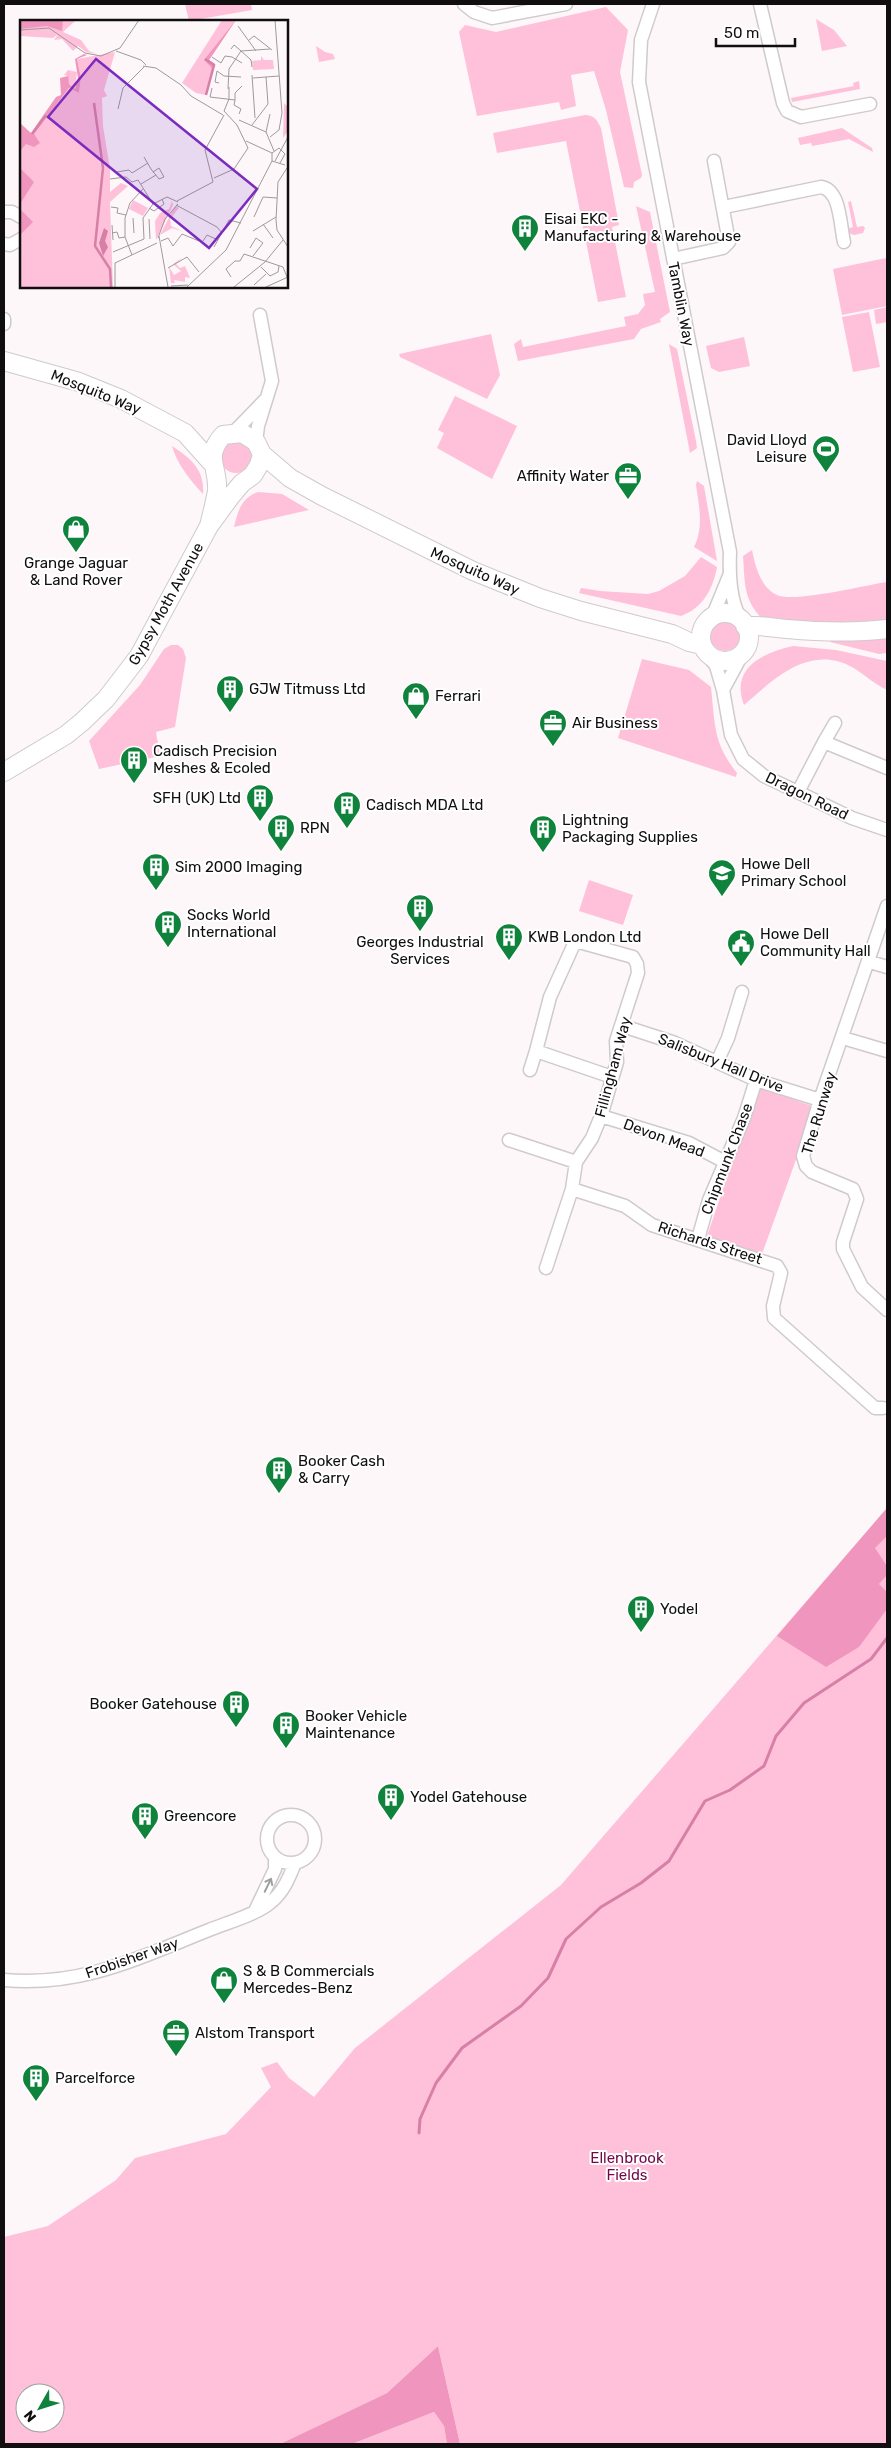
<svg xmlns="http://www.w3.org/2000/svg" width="891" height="2448" font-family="Rubik,sans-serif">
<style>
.green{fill:#ffc0da;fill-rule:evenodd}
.forest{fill:#f096be}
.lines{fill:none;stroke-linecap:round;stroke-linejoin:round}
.stream{stroke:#d780a7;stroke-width:3}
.street-casing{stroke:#cfcacc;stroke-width:15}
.secondary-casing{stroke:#cfcacc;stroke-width:20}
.street{stroke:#fff;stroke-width:12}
.secondary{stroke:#fff;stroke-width:18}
.oneway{stroke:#9f9f9f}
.labels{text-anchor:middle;stroke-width:4;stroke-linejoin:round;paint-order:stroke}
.poi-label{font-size:15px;fill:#100e0f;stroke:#fff;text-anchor:start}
.street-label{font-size:15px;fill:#100e0f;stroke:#fff}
.park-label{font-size:15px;fill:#740748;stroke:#fff}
.inset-river{fill:none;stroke:#d780a7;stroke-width:2.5}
.inset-road{fill:none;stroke:#9e9a9b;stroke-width:1}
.view{fill:#7b2cbf;fill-opacity:0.15;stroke:#7b2cbf;stroke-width:2.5}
.inset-edge{fill:none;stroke:#100e0f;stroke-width:2.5}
</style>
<rect width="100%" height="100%" fill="#fdf7f9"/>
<!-- green -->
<path class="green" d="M185,4H251L252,10L189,21Z
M606,7L628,30L620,72L642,175L641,178L634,182L633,188L624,187L606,110L594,71L571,75L576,106L561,110L559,102L477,116L459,32L465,25L496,32Z
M816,19L834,30L847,46L822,51Z
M316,46L325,52L333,54L335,59L319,62Z
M859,81L860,89L792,102L791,98L854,86L853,83Z
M585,115C594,115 597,120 601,128L619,225L612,227L626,297L598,302L566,141L497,153L493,133Z
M842,128L872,148L873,152L849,139L812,146L811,143L800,145L798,138Z
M851,201L857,227L863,226L865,228L863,233L854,235L848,233L846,229L853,227L848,202Z
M636,206L650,212L670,312L660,319L661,322L641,329L634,339L518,361L514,344L521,339L523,347L626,326L624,317L638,314L645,305L643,294L655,292Z
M886,258L887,306L842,315L833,269Z
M887,307V322L876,324L874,310Z
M869,312L880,367L853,372L842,317Z
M491,334L500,375L487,399L400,357L399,354Z
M744,337L750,366L719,372L711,368L706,346Z
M669,344L677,349L696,441L697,448L690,453Z
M455,396L517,426L492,479L437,448L444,433L438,430Z
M220 457a16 16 0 1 1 32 0a16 16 0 1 1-32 0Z
M172,446C190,458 205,469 203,494C190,480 177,464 172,446Z
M697,481L704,486L717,561L694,547C704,527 699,506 696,485Z
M258,492L282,494L309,510L234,527C238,511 241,498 258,492Z
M752,550C755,566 761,588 777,595C794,603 866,585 887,582V622L839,627L763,620C743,599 745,583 743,556Z
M701,557L717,567C713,589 703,608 681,616L579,593L581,588L600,591L648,594L659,591L685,576Z
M710 636a15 15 0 1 1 30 0a15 15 0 1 1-30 0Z
M887,634V653L879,654L830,642V640Z
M171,645H178L183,649L186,658L175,727L156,732L160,756L99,769L89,741L140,685L164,649Z
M793,646L836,650L887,661V690C874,684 864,674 852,667C809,644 774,679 744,705C730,668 762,653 793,646Z
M642,659L689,670L711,687C715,724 713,743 737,773L736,777L618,738Z
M589,880L633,895L623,925L579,911Z
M758,1087L815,1107L762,1254L707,1236Z
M887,1508V2444H460L438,2346L387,2393L280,2444H4V2237L48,2226L116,2180L135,2158L226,2134L271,2087L261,2068L277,2062L289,2078L314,2097L355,2048L561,1885ZM25,2393H55V2423H25Z
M434,2412L444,2426L447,2444H352Z"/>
<!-- forest -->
<path class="forest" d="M887,1508V1536L875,1548L887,1566V1575L879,1584L887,1592V1609L859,1647L826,1667L777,1636Z
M438,2346L460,2444H447L444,2426L434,2412L352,2444H280L387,2393Z"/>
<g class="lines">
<!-- stream -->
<path class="stream" d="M419,2133L420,2119L436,2083L462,2048L521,2006L548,1978L566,1939L601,1907L641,1883L669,1861L705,1801L730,1790L764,1766L776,1736L804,1703L871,1659L887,1638"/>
<!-- street casing -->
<g class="street-casing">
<path id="street" d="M464,4L474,12L492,18L566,4
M653,4L641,40L639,82L730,552C729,576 730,599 741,621
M760,4L783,103L787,111L801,117L870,104
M724,207L821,187C841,190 840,226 844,242
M4,212H12L21,217
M4,244L10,245L21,239
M673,259L723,248L729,242L714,161
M4,324V319
M234,432L266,399
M256,442L258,426L272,381L260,315
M713,615L729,576
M707,654L716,666L723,690L731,735L743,759L764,776L852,818L887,830
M723,690L743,653
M824,742L835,723
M798,792L824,742L887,768
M887,906L820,1100L803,1156L806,1166L812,1172L853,1189L857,1199L843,1242V1249L862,1287L887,1310
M870,962L887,967
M623,1026L675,1043L756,1080L820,1100
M843,1038L887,1051
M717,1062L728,1038L742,992
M530,1070L536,1051
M601,1116L689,1143L725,1162
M509,1140L576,1162
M572,1189L625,1206L652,1225L777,1266L781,1273L773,1306L774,1318L875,1408H883
M698,1239L709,1200L744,1118L756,1080
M546,1268L572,1189L576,1162L592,1138L601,1116L617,1062L616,1041L638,973L637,964L633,957L579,942L574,944L550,997L536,1051L612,1077
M267 1839a24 24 0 1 1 48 0a24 24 0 1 1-48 0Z
M255,1911L275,1869V1857
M4,1980C82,1987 138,1958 209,1930C226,1923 258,1914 271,1902C284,1891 289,1878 295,1863"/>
</g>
<!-- secondary casing -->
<g class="secondary-casing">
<path id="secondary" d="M4,361L79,382L121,399L185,433L211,462
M262,454L290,478L322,496L473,571L540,598L581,611L672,634L689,642L702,645
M701 637a24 24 0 1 1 48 0a24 24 0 1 1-48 0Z
M745,626C760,625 773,628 787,629C821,632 854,633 887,629
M4,772L66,735L82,722L106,699L139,656L209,526L231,496L242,483L253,475L259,465L262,454L256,442L242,433L223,435C203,458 219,466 217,491C215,502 212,514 209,526"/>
</g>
<!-- street -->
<use href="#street" class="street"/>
<!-- secondary -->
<use href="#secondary" class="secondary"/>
</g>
<!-- one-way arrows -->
<defs><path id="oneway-shaft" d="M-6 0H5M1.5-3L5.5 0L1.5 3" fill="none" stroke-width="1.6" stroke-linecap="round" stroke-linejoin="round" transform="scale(1.25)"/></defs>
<use class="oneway" href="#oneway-shaft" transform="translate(268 1885) rotate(-64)"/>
<!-- icons -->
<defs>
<g id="building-pin" transform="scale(1.4375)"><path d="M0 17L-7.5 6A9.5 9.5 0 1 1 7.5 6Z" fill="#0f833c" stroke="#fff"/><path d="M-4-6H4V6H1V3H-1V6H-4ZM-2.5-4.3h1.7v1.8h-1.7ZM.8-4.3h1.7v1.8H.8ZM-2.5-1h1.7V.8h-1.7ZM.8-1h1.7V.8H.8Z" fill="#fff"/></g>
<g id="stadium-pin" transform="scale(1.4375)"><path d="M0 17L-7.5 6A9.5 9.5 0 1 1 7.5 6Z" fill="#0f833c" stroke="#fff"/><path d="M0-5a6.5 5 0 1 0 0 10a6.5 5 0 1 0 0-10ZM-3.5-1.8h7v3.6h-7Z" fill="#fff"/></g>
<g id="office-pin" transform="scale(1.4375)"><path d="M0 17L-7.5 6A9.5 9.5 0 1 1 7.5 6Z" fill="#0f833c" stroke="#fff"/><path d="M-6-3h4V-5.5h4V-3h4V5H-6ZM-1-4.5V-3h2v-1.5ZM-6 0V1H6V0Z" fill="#fff"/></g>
<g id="shop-pin" transform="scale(1.4375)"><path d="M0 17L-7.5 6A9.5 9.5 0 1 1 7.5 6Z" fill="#0f833c" stroke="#fff"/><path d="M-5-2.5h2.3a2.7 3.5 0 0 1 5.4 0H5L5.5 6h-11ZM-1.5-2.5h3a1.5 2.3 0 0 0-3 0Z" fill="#fff"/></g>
<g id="school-pin" transform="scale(1.4375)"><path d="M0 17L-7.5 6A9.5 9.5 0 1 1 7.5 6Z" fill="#0f833c" stroke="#fff"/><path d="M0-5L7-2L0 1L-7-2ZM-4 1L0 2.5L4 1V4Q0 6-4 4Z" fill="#fff"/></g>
<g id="civic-pin" transform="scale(1.4375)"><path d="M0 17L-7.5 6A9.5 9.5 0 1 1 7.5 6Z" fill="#0f833c" stroke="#fff"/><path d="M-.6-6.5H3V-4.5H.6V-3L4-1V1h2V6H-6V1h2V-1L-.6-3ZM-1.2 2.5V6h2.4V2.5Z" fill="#fff"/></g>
</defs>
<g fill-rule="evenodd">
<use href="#building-pin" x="525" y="228"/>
<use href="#stadium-pin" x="826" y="449"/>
<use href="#office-pin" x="628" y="476"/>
<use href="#shop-pin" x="76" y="529"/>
<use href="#building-pin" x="230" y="689"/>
<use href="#shop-pin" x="416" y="696"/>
<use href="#office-pin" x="553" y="723"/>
<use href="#building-pin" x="134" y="760"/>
<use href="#building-pin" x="260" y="798"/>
<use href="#building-pin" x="347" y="805"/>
<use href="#building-pin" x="281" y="828"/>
<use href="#building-pin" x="543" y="829"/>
<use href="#building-pin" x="156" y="867"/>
<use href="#school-pin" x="722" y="873"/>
<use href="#building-pin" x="420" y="908"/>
<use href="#building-pin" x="168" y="924"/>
<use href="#building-pin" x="509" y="937"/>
<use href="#civic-pin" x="741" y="943"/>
<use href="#building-pin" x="279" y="1470"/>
<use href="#building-pin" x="641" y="1609"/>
<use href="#building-pin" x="236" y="1704"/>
<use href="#building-pin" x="286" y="1725"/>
<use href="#building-pin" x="391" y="1797"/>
<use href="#building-pin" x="145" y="1816"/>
<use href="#shop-pin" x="224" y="1980"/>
<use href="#office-pin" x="176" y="2033"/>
<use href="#building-pin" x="36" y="2078"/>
</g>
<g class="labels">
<!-- poi labels -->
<g class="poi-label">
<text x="544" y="224">Eisai EKC -<tspan x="544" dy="17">Manufacturing &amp; Warehouse</tspan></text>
<text x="807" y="445" text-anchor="end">David Lloyd<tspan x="807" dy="17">Leisure</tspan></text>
<text x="609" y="481" text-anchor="end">Affinity Water</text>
<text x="76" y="568" text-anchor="middle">Grange Jaguar<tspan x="76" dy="17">&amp; Land Rover</tspan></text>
<text x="249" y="694">GJW Titmuss Ltd</text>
<text x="435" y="701">Ferrari</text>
<text x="572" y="728">Air Business</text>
<text x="153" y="756">Cadisch Precision<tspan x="153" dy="17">Meshes &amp; Ecoled</tspan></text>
<text x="241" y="803" text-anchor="end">SFH (UK) Ltd</text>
<text x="366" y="810">Cadisch MDA Ltd</text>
<text x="562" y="825">Lightning<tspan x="562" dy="17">Packaging Supplies</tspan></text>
<text x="300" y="833">RPN</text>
<text x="741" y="869">Howe Dell<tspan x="741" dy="17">Primary School</tspan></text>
<text x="175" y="872">Sim 2000 Imaging</text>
<text x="187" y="920">Socks World<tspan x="187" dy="17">International</tspan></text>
<text x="760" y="939">Howe Dell<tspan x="760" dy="17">Community Hall</tspan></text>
<text x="528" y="942">KWB London Ltd</text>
<text x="420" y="947" text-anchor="middle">Georges Industrial<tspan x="420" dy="17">Services</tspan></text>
<text x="298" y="1466">Booker Cash<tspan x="298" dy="17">&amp; Carry</tspan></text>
<text x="660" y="1614">Yodel</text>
<text x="217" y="1709" text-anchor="end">Booker Gatehouse</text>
<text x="305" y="1721">Booker Vehicle<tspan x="305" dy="17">Maintenance</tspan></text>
<text x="410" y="1802">Yodel Gatehouse</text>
<text x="164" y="1821">Greencore</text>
<text x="243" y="1976">S &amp; B Commercials<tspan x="243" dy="17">Mercedes-Benz</tspan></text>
<text x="195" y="2038">Alstom Transport</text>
<text x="55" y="2083">Parcelforce</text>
</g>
<!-- street labels -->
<g class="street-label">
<text transform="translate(681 304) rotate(79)" y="5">Tamblin Way</text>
<text transform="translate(96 392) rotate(22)" y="5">Mosquito Way</text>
<text transform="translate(475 571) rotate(24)" y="5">Mosquito Way</text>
<text transform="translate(166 604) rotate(-61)" y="5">Gypsy Moth Avenue</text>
<text transform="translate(807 796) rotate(26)" y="5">Dragon Road</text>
<text transform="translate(721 1063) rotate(22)" y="5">Salisbury Hall Drive</text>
<text transform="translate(613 1067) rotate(-75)" y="5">Fillingham Way</text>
<text transform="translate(819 1113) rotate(-73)" y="5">The Runway</text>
<text transform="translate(664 1138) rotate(20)" y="5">Devon Mead</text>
<text transform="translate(727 1159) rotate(-69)" y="5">Chipmunk Chase</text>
<text transform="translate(710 1243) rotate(18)" y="5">Richards Street</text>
<text transform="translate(132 1958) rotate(-19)" y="5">Frobisher Way</text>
</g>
<!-- park labels -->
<g class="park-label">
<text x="627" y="2163">Ellenbrook<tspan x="627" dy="17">Fields</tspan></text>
</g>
</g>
<!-- overview -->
<g transform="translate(20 20)">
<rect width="268" height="268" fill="#fdf7f9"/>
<path d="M0,0H56L43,12L61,20L69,31L78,34L66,32L58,26L53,31L42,19L34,20L38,14L33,18L0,16ZM202,0H216L189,40L195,44L186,75L176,73L162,63ZM95,32L84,70L87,76L82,78L83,106L90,149V172L101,163L108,166L90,182L93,267H0V130L49,68L59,73L61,58L57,39ZM241,36L244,40H253L254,49L233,50L232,41L241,40ZM48,50L57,52L55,69L49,64L48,56L44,55ZM264,83L267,86L268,111L263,118ZM113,180L128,188L123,196L109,189ZM152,181L153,185L136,220L135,201L140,193L149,189ZM155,186L159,188L150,199L151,206L164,212L152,208L140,215ZM162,238L156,244L160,248L165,246L170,258L165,257V262L154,260L155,263H151L149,247L154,255L161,251L153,244Z" fill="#ffc0da"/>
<path d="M0,0H43L42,11L27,6L0,9ZM216,0L189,40L195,44L186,75L192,48L184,40ZM64,34L67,35L57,39L61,58L59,73L49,68L14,114L20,123L14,127L6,124L0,131V103L11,113L36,77L41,75L40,58L48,56V50L49,64L55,69L58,58L55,39ZM0,148L14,162L0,184ZM0,189L13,202L0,215Z" fill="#f096be"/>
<path d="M84,208L88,211L85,221L88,227L83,236L79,223Z" fill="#d780a7"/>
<path class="inset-river" d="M185,39L194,45L186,75M74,83L83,148L75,226L90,249L91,267M12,114L26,95"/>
<path class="inset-road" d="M218,6L236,31M0,10L29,8L65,33L81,36L100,28L119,0M229,20L234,16L252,30M211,29L214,25L220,30L231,40L232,47M96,31L121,40L126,45M192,37L201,43L205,36L212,37L222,43M123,46L136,48L161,65L171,76L203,95M232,55L235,98M233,58L259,56M199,63L195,62L197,51L204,56L221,57M192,68L190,77L215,80L214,85L221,89L219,94M208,69L209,49L221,31L250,29M215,80V73L222,66M98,89L103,68L124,47M204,91L209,79V67M219,100L246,112L254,131M232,105L248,84L246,57M246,112L250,94M250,117L259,110L262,93L255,0M226,121L252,133M124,137L131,149L134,153L135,154L139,159L144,157L139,148L133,152M255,141L268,117M260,143L265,134L259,128L252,133V141L265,145M267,148L258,162L256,200L257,210L268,227M97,152L109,150L112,153L128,143M194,158L214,149L228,128L217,105L204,91M90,159L106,157L112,162L118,160L133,184M193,162L185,130L204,95M121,164L136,155M157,181L193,162M156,185L197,207L202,213M91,187L98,188L97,193L106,195M129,188L134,191L144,184L142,179M234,197L243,177L257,178M113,198L114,213M129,199L130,219M243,204L253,218M92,205L93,220M233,211L256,197M92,213L97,212L99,218L105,217M139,216L148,267M138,218L145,199L158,184M141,221L148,218L153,226L162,214L179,221M183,221L187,215L198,220M194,227L209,200L221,203M230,228L236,218L243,223L233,236M93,232L124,219L123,198L133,184L147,177L158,182M112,235L105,217V198L110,183L123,169M245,242L263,220M241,247L250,256L258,252L259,246M148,248L167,237L179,252M211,257L206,249L215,241H220L224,234L263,247L267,257M234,265L246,254M151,266L168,265M95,267V243L137,223M167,267L206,230L252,141M214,267L245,242M246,267L268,257"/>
<path class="view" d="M76,39L237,169L189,228L28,97Z"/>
<rect width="268" height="268" class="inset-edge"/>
</g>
<!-- border -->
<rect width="891" height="2448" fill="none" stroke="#100e0f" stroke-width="10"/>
<!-- north arrow -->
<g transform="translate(40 2408) rotate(231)"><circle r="24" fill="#ffffff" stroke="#9f9f9f"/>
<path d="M0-4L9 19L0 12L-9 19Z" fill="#0f833c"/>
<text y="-8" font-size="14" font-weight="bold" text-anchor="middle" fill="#100e0f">N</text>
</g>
<!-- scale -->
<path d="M716 38v8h79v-8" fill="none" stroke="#100e0f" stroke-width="2.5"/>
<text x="724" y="38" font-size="15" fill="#100e0f" stroke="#ffffff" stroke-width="4" paint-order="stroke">50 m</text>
</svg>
